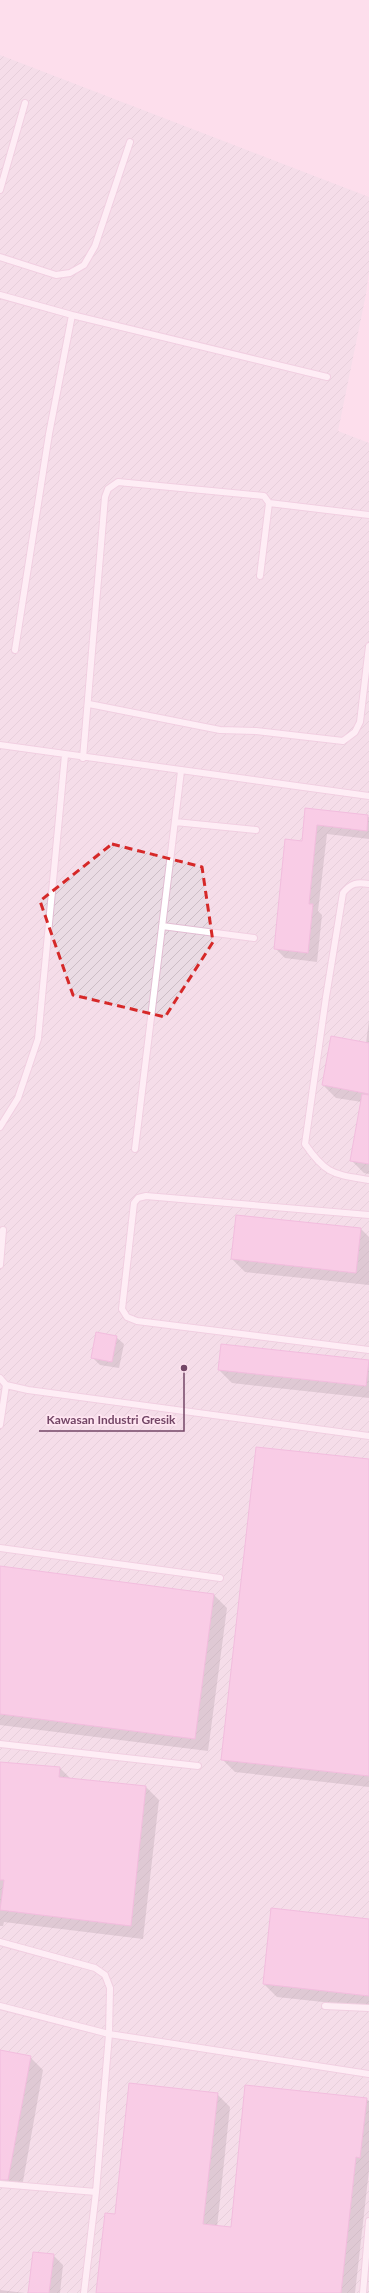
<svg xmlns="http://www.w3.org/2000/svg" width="369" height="2293" font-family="Lato,sans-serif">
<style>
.industrial{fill:url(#industrial-furrows)}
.shadow{fill:#0003}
.building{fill:#f3b5de;stroke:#e595cc}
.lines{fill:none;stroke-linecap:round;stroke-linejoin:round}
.lane-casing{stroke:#e2bdd3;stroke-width:8}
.lane{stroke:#fff;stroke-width:6}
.marked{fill:none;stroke:#d62828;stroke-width:3;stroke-dasharray:8 5;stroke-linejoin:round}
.leader{fill:none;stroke:#734666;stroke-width:1.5}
.callout-dot{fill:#734666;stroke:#ffe5f1;stroke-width:1.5}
.callout-label{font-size:12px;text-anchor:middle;font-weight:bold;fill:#734666;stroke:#ffe5f1;stroke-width:3.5;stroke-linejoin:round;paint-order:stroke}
</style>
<defs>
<pattern id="industrial-furrows" width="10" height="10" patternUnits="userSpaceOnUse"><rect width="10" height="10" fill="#eadbe4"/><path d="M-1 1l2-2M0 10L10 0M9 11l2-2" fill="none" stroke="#ccbdc6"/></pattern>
</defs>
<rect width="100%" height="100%" fill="#fddeec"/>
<!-- industrial -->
<path class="industrial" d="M0,55L369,197V271L366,294L338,431L369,443V2293H0Z"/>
<!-- shadow -->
<path class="shadow" d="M306,809L369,817V839L327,834L318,911L322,915L317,962L285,958L275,948L303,842Z
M369,1020V1174L364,1173L351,1160L362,1102L336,1098L323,1085L366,1044Z
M361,1229L369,1237V1285L245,1272L232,1259Z
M116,1337L124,1344L119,1368L100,1365L93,1358Z
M369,1362V1398L232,1383L219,1370Z
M369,1460V1787L235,1772L222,1759Z
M0,1567L214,1595L227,1608L208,1751L0,1725Z
M0,1763L60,1768L71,1779L146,1787L159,1800L143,1939L4,1922L3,1926H0Z
M369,1920V2007L277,1997L264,1984Z
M0,2051L30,2057L43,2070L22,2187L0,2183Z
M217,2094L230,2107L217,2227L232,2228L366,2099L369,2101V2170L355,2293H97L116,2216Z
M53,2255L63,2265L60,2293H29Z
M0,2290L25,2293H0Z"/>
<!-- building -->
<path class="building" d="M305,808L368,815L367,831L317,825L309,904H313L308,953L274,949L285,839L302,841Z
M331,1036L369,1043V1094L322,1085Z
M362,1094L369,1095V1164L350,1161Z
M236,1215L361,1228L356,1273L231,1259Z
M96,1332L117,1336L112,1362L91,1358Z
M221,1344L369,1360L366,1386L218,1370Z
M256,1447L369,1459V1776L221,1760Z
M0,1566L214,1594L195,1739L0,1714Z
M0,1762L60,1767L59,1777L146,1786L131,1926L0,1910L4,1880H0Z
M271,1908L369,1919V1996L263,1984Z
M0,2050L31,2056L8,2180H0Z
M129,2083L218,2093L203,2224L231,2227L245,2085L367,2098L360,2158L356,2157L341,2293H96L105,2213L115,2214Z
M33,2252L54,2254L49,2293H28Z"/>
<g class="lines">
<!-- lane casing -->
<g class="lane-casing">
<path id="lane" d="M0,190L25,103
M0,257L56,275L70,273L84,265L95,246L130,142
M0,295L72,315L327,377
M269,503L369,515
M15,650L49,434L72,315
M89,704L220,730L256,731L343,741L355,732L360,722L369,646
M0,745L369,796
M83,758L105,497L108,489L118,482L264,496L269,503L260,576
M175,822L256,830
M369,884C357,882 351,883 343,893L326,997L305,1144C326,1175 334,1174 369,1180
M162,926L254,938
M0,1127L18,1098L38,1039L65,755
M135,1149L181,771
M369,1215L146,1196L138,1198L134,1203L122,1309L127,1317L137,1321L369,1350
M0,1265L3,1230
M0,1378L6,1385L28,1390L369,1436
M0,1425L6,1385
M0,1548L220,1578
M0,1744L198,1766
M0,1942L95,1968L105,1975L110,1988L109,2034L96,2192L84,2293
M0,2006L109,2034L369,2074
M325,2006L369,2008
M0,2184L96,2192
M363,2293L369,2221"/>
</g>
<!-- lane -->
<use href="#lane" class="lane"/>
</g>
<!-- marked area -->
<path d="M0 0H369V2293H0ZM112,844L202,867L213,942L165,1017L73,995L40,901Z" fill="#fddeec" fill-opacity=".55" fill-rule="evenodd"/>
<path class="marked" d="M112,844L202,867L213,942L165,1017L73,995L40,901Z"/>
<!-- callouts -->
<path class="leader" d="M184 1368L184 1431H39"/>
<circle class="callout-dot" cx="184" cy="1368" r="4"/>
<g class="callout-label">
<text x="111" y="1424">Kawasan Industri Gresik</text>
</g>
</svg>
